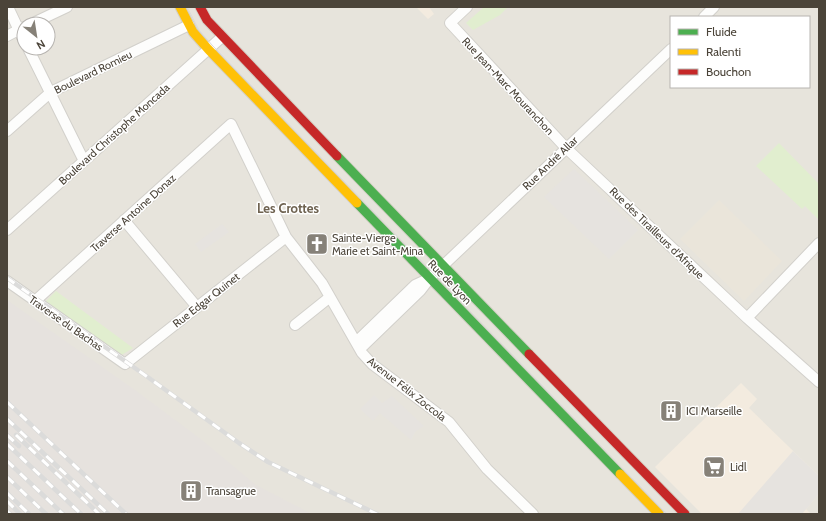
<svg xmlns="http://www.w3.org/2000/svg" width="826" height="521" font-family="Cabin,sans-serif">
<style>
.residential{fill:#e7e4dc;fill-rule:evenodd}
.commercial{fill:#f3ebdf}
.industrial{fill:#e6e2de}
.education{fill:#eae5da}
.green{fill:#e1eecf}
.parking{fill:#e6e3df}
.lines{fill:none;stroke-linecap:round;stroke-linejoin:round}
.street-casing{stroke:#d2d0cb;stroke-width:12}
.fast-casing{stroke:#d3cfc5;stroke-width:11}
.slow-casing{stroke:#d3cfc5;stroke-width:11}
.jam-casing{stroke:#d3cfc5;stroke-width:11}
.street{stroke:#fdfdfc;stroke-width:10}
.fast{stroke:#4caf50;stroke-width:9}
.slow{stroke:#ffc107;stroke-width:9}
.jam{stroke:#c62828;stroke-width:9}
.tram{stroke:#dbdbda;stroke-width:1}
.rail-casing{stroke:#dbdbda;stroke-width:4.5}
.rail{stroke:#fff;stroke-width:3;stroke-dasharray:9;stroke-linecap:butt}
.labels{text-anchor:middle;stroke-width:3;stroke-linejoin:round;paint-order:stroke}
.street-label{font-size:11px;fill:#4b4439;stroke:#fff}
.poi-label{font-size:11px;fill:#4b4439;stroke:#fff;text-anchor:start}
.quarter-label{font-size:13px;font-weight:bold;fill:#6e6250;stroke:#fff}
</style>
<rect width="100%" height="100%" fill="#f4f2ee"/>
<!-- residential -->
<path class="residential" d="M7,7H819V514H7ZM671,17H809V87H671ZM24,24H48V48H24Z"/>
<!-- commercial -->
<path class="commercial" d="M416,7H429L434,14L428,19Z
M741,383L757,399L749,408L819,476V494L806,509L811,514H702L655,467Z"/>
<!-- industrial -->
<path class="industrial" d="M7,300L135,390L202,440L256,485L312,514H7Z"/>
<!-- education -->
<path class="education" d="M719,200L782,261L744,301L680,239Z"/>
<!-- green -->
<path class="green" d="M484,7H508L500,15L473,30L466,23Z
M779,143L819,184V220L805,206L802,209L756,166Z
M56,291L133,348L120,356L45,302Z"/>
<!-- parking -->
<path class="parking" d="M574,169L638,230L609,259L544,197Z
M222,224L229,232L201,252L195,244Z
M374,395L382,403L392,396L424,426L415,432L411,440L380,413L373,421L360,409Z
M793,451L819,476V494L802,514H738Z"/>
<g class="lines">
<!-- street casing -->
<g class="street-casing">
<path id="street" d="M8,7L24,41
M467,7L450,23L566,148L747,318L819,382
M704,17L714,7
M31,24L67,7
M7,36L24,27
M28,48L84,161
M7,131L51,92L189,25
M124,220L197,307
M7,230L222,37
M7,281L125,364L286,237
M35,301L231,124L286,237L322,283L362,353L372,364L449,422L487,469L533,514
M747,318L819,243
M295,325L330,297
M356,342L415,285L428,279
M360,349L420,291L430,278L671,49"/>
</g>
<!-- fast casing -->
<g class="fast-casing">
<path id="fast" d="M337,156L529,354
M357,203L620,474"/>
</g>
<!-- slow casing -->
<g class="slow-casing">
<path id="slow" d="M180,7L193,32L208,49L357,203
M620,474L659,514"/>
</g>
<!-- jam casing -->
<g class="jam-casing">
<path id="jam" d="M200,7L207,20L337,156
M529,354L685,514"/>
</g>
<!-- street -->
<use href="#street" class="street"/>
<!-- fast -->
<use href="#fast" class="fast"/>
<!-- slow -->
<use href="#slow" class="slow"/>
<!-- jam -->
<use href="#jam" class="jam"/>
<!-- tram -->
<path class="tram" d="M187,7L199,30L212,45L667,514"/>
<!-- rail casing -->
<g class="rail-casing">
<path id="rail" d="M7,278L149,378L239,443L268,462L377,514
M7,402L126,514
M7,419L108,514
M7,435L19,446
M16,435L99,514
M7,444L81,514
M7,461L63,514
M7,477L46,514
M7,493L29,514
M7,501L20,514
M7,511L10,514"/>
</g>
<!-- rail -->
<use href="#rail" class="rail"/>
</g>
<!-- icons -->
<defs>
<g id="church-square" transform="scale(1.15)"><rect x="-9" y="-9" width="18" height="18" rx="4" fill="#868178" stroke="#fff"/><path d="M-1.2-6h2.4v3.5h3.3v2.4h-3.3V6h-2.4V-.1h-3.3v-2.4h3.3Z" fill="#fff"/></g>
<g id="building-square" transform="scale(1.15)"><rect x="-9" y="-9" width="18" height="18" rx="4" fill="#868178" stroke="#fff"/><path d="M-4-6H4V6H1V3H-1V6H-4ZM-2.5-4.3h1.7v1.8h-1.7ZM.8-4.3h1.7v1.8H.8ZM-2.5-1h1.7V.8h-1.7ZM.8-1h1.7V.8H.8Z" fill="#fff"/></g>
<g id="supermarket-square" transform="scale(1.15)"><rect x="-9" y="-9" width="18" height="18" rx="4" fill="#868178" stroke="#fff"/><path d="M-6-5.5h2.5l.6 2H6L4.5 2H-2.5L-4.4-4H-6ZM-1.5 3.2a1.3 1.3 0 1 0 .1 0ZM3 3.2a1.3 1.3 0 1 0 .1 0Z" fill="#fff"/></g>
</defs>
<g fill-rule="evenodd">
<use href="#church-square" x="317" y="244"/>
<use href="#building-square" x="671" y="411"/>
<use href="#supermarket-square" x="714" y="467"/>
<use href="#building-square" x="191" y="491"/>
</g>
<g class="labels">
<!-- street labels -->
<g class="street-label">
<text transform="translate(93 72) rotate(-26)" y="4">Boulevard Romieu</text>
<text transform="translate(508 86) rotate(47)" y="4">Rue Jean-Marc Mouranchon</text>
<text transform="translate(114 134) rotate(-42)" y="4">Boulevard Christophe Moncada</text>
<text transform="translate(550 163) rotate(-44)" y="4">Rue André Allar</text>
<text transform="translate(133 213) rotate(-42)" y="4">Traverse Antoine Donaz</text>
<text transform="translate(657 233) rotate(44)" y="4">Rue des Tirailleurs d'Afrique</text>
<text transform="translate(450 282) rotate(46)" y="4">Rue de Lyon</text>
<text transform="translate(206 300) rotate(-38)" y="4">Rue Edgar Quinet</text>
<text transform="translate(66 323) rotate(35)" y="4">Traverse du Bachas</text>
<text transform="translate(407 389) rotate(38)" y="4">Avenue Félix Zoccola</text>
</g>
<!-- poi labels -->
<g class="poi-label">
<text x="332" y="242">Sainte-Vierge<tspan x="332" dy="13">Marie et Saint-Mina</tspan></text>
<text x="686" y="415">ICI Marseille</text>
<text x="730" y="471">Lidl</text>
<text x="206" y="495">Transagrue</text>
</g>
<!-- quarter labels -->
<g class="quarter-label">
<text x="288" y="213">Les Crottes</text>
</g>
</g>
<!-- border -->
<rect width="826" height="521" fill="none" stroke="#4b4439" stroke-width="16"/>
<!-- legend -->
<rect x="670" y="16" width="140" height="72" fill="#ffffff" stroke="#b7b4b0"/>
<rect x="678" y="29" width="20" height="6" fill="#4caf50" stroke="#b7b4b0"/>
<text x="706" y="36" font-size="12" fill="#4b4439">Fluide</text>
<rect x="678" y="49" width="20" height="6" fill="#ffc107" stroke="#b7b4b0"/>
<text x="706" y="56" font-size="12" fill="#4b4439">Ralenti</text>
<rect x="678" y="69" width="20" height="6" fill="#c62828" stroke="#b7b4b0"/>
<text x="706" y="76" font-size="12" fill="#4b4439">Bouchon</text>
<!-- north arrow -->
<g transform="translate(36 36) rotate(150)"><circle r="19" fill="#ffffff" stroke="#b7b4b0"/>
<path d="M0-3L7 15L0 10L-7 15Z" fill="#868178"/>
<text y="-6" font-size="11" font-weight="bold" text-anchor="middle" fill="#4b4439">N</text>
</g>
</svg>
